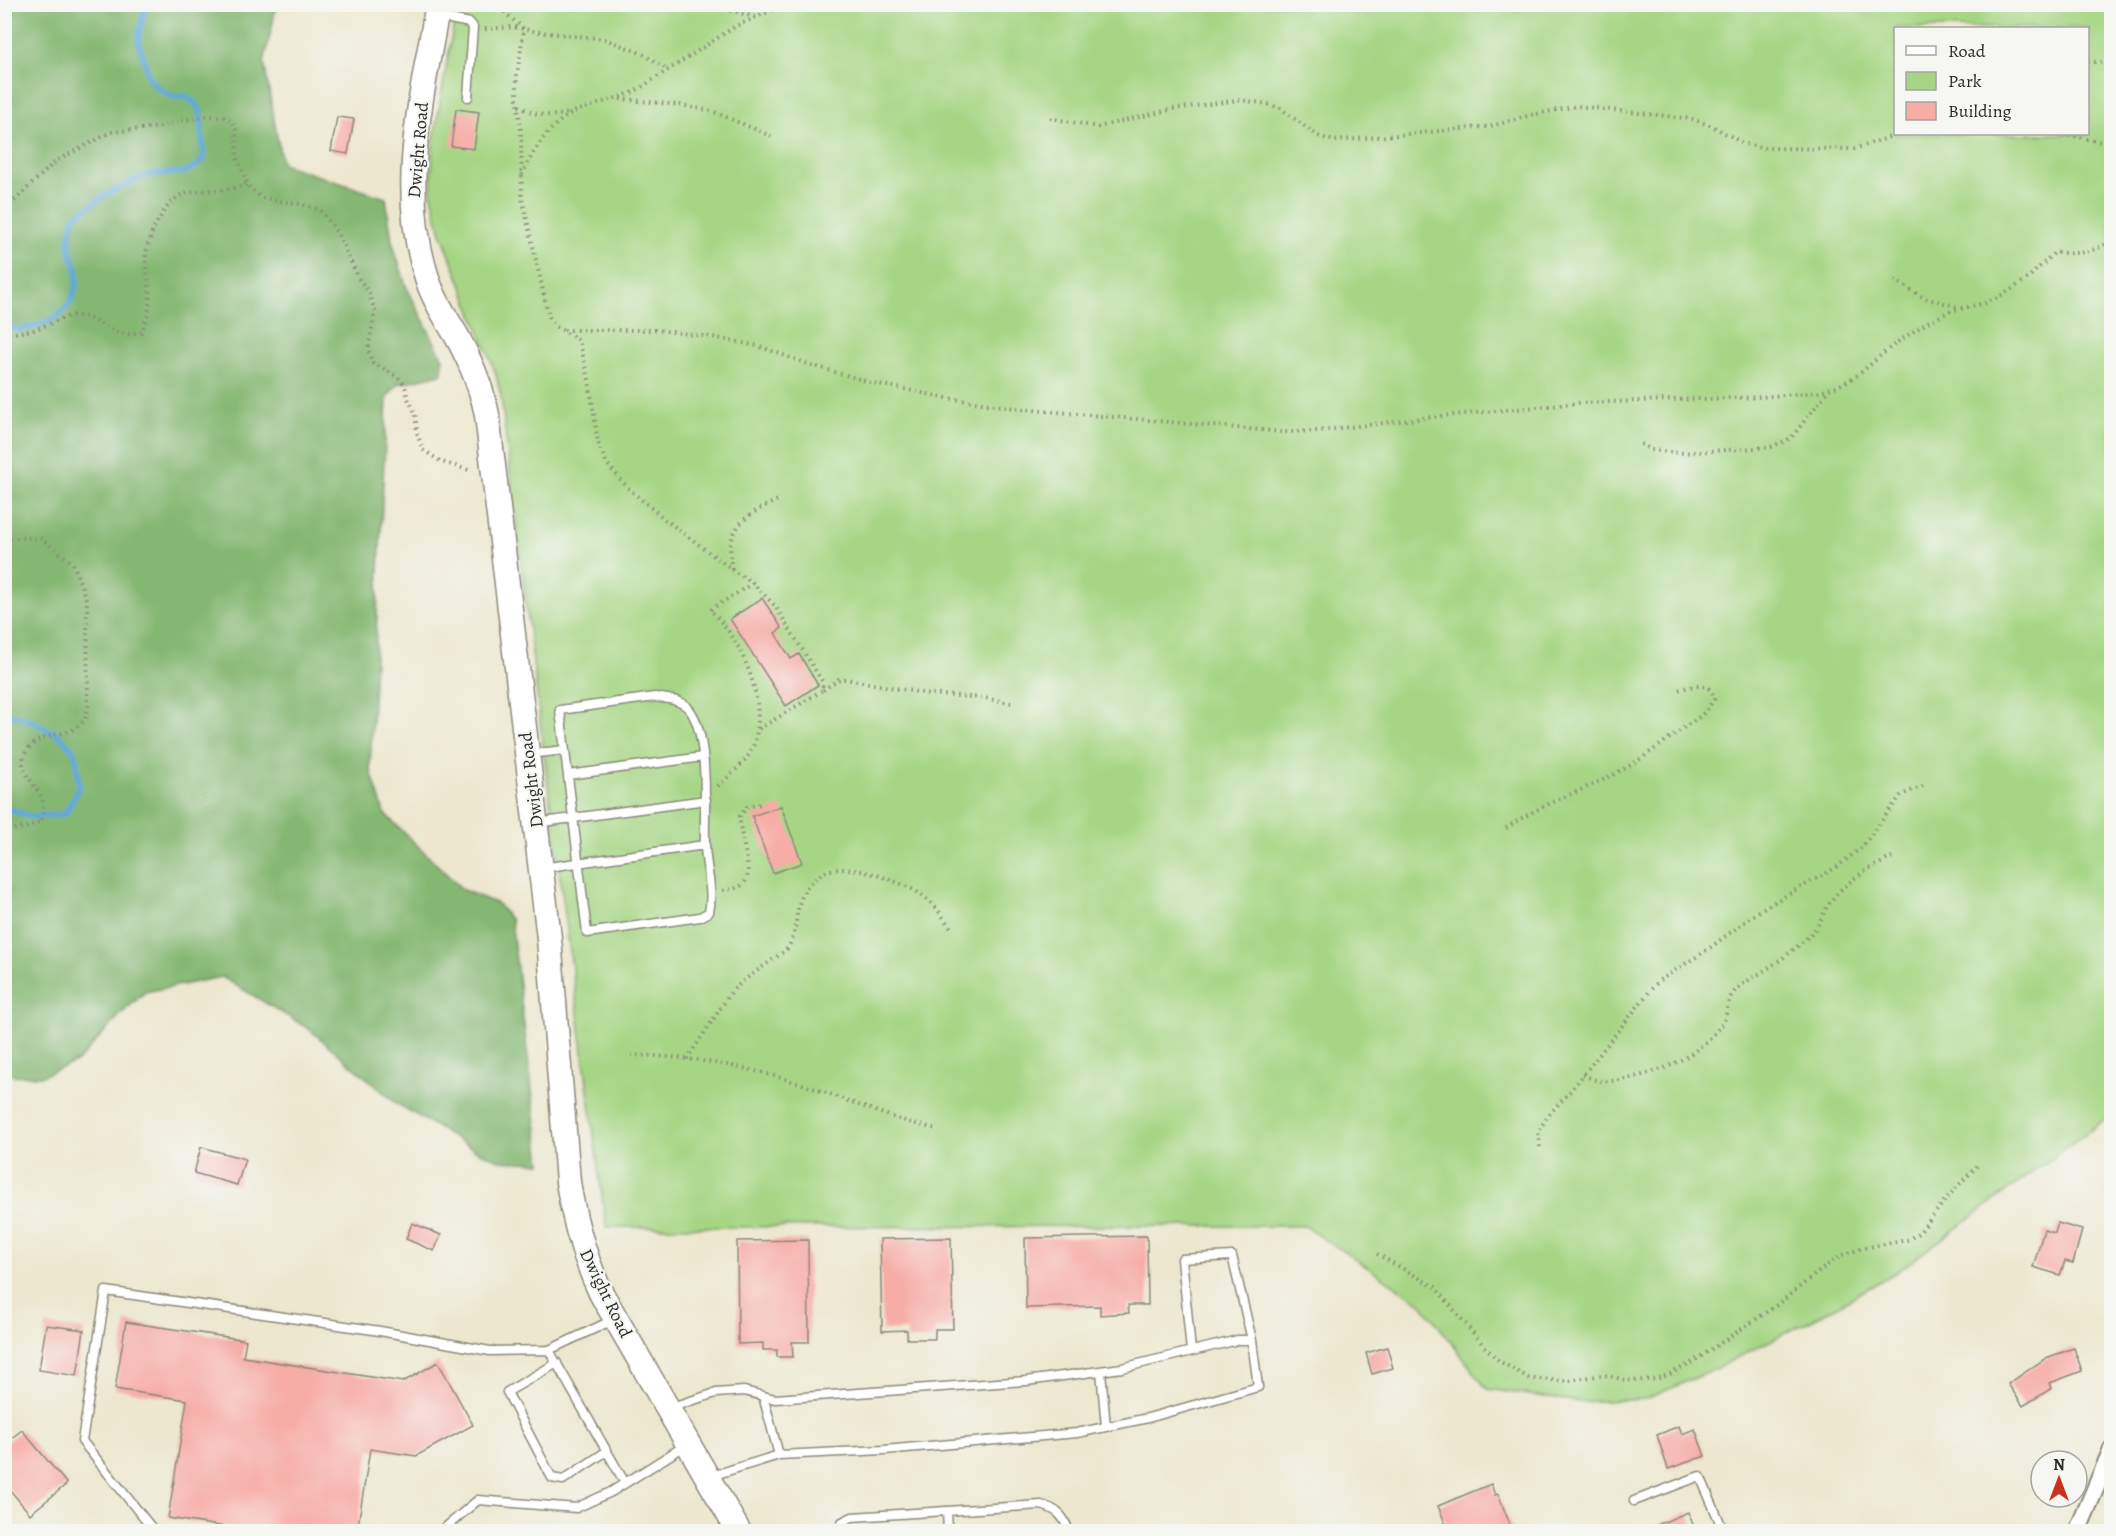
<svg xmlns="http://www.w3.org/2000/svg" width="2116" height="1536" font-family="Alegreya,serif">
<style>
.green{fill:#a6d684;stroke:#688058;stroke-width:1.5;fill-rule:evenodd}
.forest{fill:#84b772;stroke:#58714e;stroke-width:1.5}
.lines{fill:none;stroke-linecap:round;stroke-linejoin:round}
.stream{stroke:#64a9d9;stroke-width:6}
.building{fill:#f7aca6}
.service-casing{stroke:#8c897c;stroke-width:11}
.minor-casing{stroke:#8c897c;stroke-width:20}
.secondary-casing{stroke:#8c897c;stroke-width:27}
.path{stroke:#8c897c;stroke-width:4;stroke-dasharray:1.5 4.5;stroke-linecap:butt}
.service{stroke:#fff;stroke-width:8}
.minor{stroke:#fff;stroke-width:16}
.secondary{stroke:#fff;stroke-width:24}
.labels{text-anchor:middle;stroke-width:4.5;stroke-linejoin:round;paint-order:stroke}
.street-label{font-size:18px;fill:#2b2b2b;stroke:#f6f6f2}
</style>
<rect width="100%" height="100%" fill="#f6f6f2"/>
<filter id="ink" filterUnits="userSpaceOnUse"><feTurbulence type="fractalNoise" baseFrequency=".0167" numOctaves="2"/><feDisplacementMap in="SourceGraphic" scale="12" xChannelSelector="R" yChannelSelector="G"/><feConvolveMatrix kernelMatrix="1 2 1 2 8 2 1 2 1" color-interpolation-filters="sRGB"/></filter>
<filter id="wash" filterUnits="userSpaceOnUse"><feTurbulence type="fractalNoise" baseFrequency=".008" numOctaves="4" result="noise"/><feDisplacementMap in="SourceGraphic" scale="24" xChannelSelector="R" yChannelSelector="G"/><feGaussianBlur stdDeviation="1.35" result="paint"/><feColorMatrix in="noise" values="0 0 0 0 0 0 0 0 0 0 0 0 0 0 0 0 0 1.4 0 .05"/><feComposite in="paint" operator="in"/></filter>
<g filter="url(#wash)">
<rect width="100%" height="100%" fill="#ece7ce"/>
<!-- green -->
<path class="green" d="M457,5H2111V1115L1898,1271L1827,1312L1709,1372L1646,1399L1580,1402L1487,1389L1421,1303L1305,1226L606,1227L545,762L501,396L495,371L440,230L431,191L433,143ZM1896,28H2088V134H1896Z"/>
<!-- forest -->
<path class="forest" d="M5,4L280,5L275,12L264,63L282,164L386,198L392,241L406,286L443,359L442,374L398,384L387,397L370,768L384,813L463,890L498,904L511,920L541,1163L502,1161L479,1152L397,1104L309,1029L222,977L145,992L121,1014L78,1061L42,1076L5,1075Z"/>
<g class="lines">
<!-- stream -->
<path class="stream" d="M4,322L17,330C51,325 78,311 77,272C76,262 69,255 69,245C68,235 74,227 73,218C95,201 119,186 145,176C168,167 184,183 204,158L200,110L194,102L185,96L176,97L166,94L150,80L139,44V34L146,4
M4,712L27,719L57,734L71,747L76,756L79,787L65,814L32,817L4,807"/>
</g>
<g id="blocks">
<!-- building -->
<path class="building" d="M456,109L479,112L474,149L451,146Z
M337,117L354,119L348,154L331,151Z
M762,598L782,628L775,633L791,659L799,654L818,685L786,706L730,619Z
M781,806L802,863L773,873L752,816Z
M201,1147L245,1159L237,1185L194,1173Z
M412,1223L441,1235L434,1251L406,1239Z
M2058,1223L2082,1230L2073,1263L2065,1261L2060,1275L2033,1267L2044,1230L2055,1233Z
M1147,1236L1148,1305H1128L1129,1313L1100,1315V1306L1026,1308L1025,1238Z
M951,1238L953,1329H935V1339H907V1330L882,1331L880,1239Z
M808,1240L809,1342H792L793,1357H777V1350H763V1343L738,1344L737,1241Z
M126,1322L246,1340L243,1357L403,1382L438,1362L473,1425L416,1456L370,1449L357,1532H259L168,1518L187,1400L115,1389Z
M46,1325L84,1330L77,1376L39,1370Z
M1387,1347L1393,1368L1372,1374L1366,1353Z
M2074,1348L2082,1371L2050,1383L2052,1388L2023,1406L2008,1384L2046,1358Z
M1679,1426L1682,1434L1695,1429L1705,1456L1668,1469L1657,1435Z
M22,1430L67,1484L30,1514L4,1483V1444Z
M1491,1484L1495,1495L1498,1494L1513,1532H1449L1438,1506Z
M1688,1512L1696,1532H1643V1531Z"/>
</g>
</g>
<g filter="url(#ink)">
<use href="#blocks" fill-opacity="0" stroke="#8c897c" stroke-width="1.5"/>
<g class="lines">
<!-- service casing -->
<g class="service-casing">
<path id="service" d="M439,17L470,23L473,27L468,97
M655,697C667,699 680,699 689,709C710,734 704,812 705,844C705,866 714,890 709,912L700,917L587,933L560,710Z
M529,754L565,750
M568,775L703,757
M536,823L706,800
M541,868L705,845
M549,1350L625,1483
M1191,1351L1182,1259L1232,1256L1252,1340
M557,1363L507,1392L552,1478L563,1480L607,1451
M1101,1371L1106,1427
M763,1396L779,1455
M668,1408L716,1393L744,1391L775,1399L1026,1381L1122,1368L1238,1340H1252L1258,1387L1148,1418L1077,1433L884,1450L779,1455L711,1476
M1634,1501L1700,1476L1724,1532
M947,1511L948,1532
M155,1532L82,1441L106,1291L380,1331L490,1351L549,1350L615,1319
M440,1532L478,1500L576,1508L611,1492L686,1445
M840,1532L842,1522L852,1517L1041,1505C1057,1509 1064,1516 1069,1532"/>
</g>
<!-- minor casing -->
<g class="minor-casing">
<path id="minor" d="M2077,1532L2112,1449"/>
</g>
<!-- secondary casing -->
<g class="secondary-casing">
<path id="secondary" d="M438,4C422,96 397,190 428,281C435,303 449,322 460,342C472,365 482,389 487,415L549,938L568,1182C574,1221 584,1257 601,1293L739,1532"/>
</g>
<!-- path -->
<path class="path" d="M495,4L524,29L517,75V99L521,130L522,198L549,317L557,327L579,340L589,380L598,443L607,464L630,490L667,521L737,573L753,583L775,606L822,681L823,690L757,730
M695,4L718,7L755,17
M485,29L514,27L539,32L605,39L643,54L668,70
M2088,62H2112
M620,99L680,105L712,111L771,136
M519,106C533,116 553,117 569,113
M1050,118L1098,127L1173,109L1240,100L1268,104L1280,108L1318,136L1334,141L1492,126L1531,115L1577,106L1692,119L1712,126L1743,143L1761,148L1854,149L1898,134
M2063,134L2112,144
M522,175C536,146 545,130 573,112L634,92L736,26L786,4
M4,207L15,200L56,161L111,132L161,127L182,120L209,116L224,117L232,121L236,130L237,158L249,187L262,198L301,204L320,210L330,222L340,238L359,279L369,293L375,311L368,350L373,363L398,377L405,386L408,399L415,412L417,433L423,450L442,462L472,471
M1895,280L1924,298L1963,308
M564,330H657L712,337L758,346L811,365L873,383L947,398L1022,409L1283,432L1317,431L1432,417L1579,403L1761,397L1820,392L1840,385L1858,375L1893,345L1928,322L1951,311L1985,303L2004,294L2027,279L2055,252C2075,255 2094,253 2112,240
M4,337L9,334L34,330L71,315L87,317L119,333L129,334L141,332C148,318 151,303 149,287C148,276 145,266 146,255C148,236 165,200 184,194C205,188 226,193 247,184
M1641,444L1651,450L1680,453L1771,447L1791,438L1829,390
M4,538H40L73,563L87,602L88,706L85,720C80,724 75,729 70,731C55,736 38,736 28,749C8,776 55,788 41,821L25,828L4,831
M732,569C724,529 744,515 778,500
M823,690L839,679H846L928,694L984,698L1011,703
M718,786C730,775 749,760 754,744C768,701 742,639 710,610L753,583
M1506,828C1542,803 1584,791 1622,770C1649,755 1674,734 1699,717L1707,710L1714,699C1711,679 1691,687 1677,690
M723,890C731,889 740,889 745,882C754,871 738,833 740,816L747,807L761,804
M631,1055C682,1056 735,1064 785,1079C837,1094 883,1118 937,1129
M687,1059L732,991L743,981L786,950C800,932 793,907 806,889C811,882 819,874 827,871C851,863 899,880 920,894C933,902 942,916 951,928
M1583,1075C1588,1077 1594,1080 1600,1081C1620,1083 1662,1071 1679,1061C1694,1053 1711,1039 1721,1026C1729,1015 1725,1002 1734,992C1744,981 1759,975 1771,966C1785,957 1799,946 1810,935C1820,926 1822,914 1829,904C1844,881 1871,867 1895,856
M1540,1147L1538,1132L1547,1117L1572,1089L1653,987L1660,980L1707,950L1762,909L1837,867L1862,847L1901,795L1923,786
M1377,1254L1435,1287L1484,1346L1499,1361L1529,1378L1563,1381L1604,1375L1631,1381L1656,1379L1668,1375L1691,1363L1777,1305L1826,1266L1843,1255L1863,1248L1908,1240L1920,1232L1951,1193L1977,1166"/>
<!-- service -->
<use href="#service" class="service"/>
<!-- minor -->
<use href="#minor" class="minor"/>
<!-- secondary -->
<use href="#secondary" class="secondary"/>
</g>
</g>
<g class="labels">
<!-- street labels -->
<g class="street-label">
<text transform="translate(418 150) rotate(-85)" y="6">Dwight Road</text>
<text transform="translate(531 780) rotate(-97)" y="6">Dwight Road</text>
<text transform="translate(606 1293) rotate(64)" y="6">Dwight Road</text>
</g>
</g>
<!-- margin -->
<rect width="2116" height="1536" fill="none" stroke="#f6f6f2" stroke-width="24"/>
<!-- legend -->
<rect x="1894" y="27" width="195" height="108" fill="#f6f6f2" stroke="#a5a5a2" stroke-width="1.5"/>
<rect x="1906" y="46" width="30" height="9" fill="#ffffff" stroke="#a5a5a2" stroke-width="1.5"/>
<text x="1948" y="57" font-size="18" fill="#2b2b2b">Road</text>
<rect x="1906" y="72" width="30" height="18" fill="#a6d684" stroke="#a5a5a2" stroke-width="1.5"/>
<text x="1948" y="87" font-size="18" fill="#2b2b2b">Park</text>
<rect x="1906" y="102" width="30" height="18" fill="#f7aca6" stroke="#a5a5a2" stroke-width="1.5"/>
<text x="1948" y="117" font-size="18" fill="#2b2b2b">Building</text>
<!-- north arrow -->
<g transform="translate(2059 1479)"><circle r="28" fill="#f6f6f2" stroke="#a5a5a2" stroke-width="1.5"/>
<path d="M0-4.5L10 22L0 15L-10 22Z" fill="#c8321e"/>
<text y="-9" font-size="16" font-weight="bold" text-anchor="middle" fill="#2b2b2b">N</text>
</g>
</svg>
